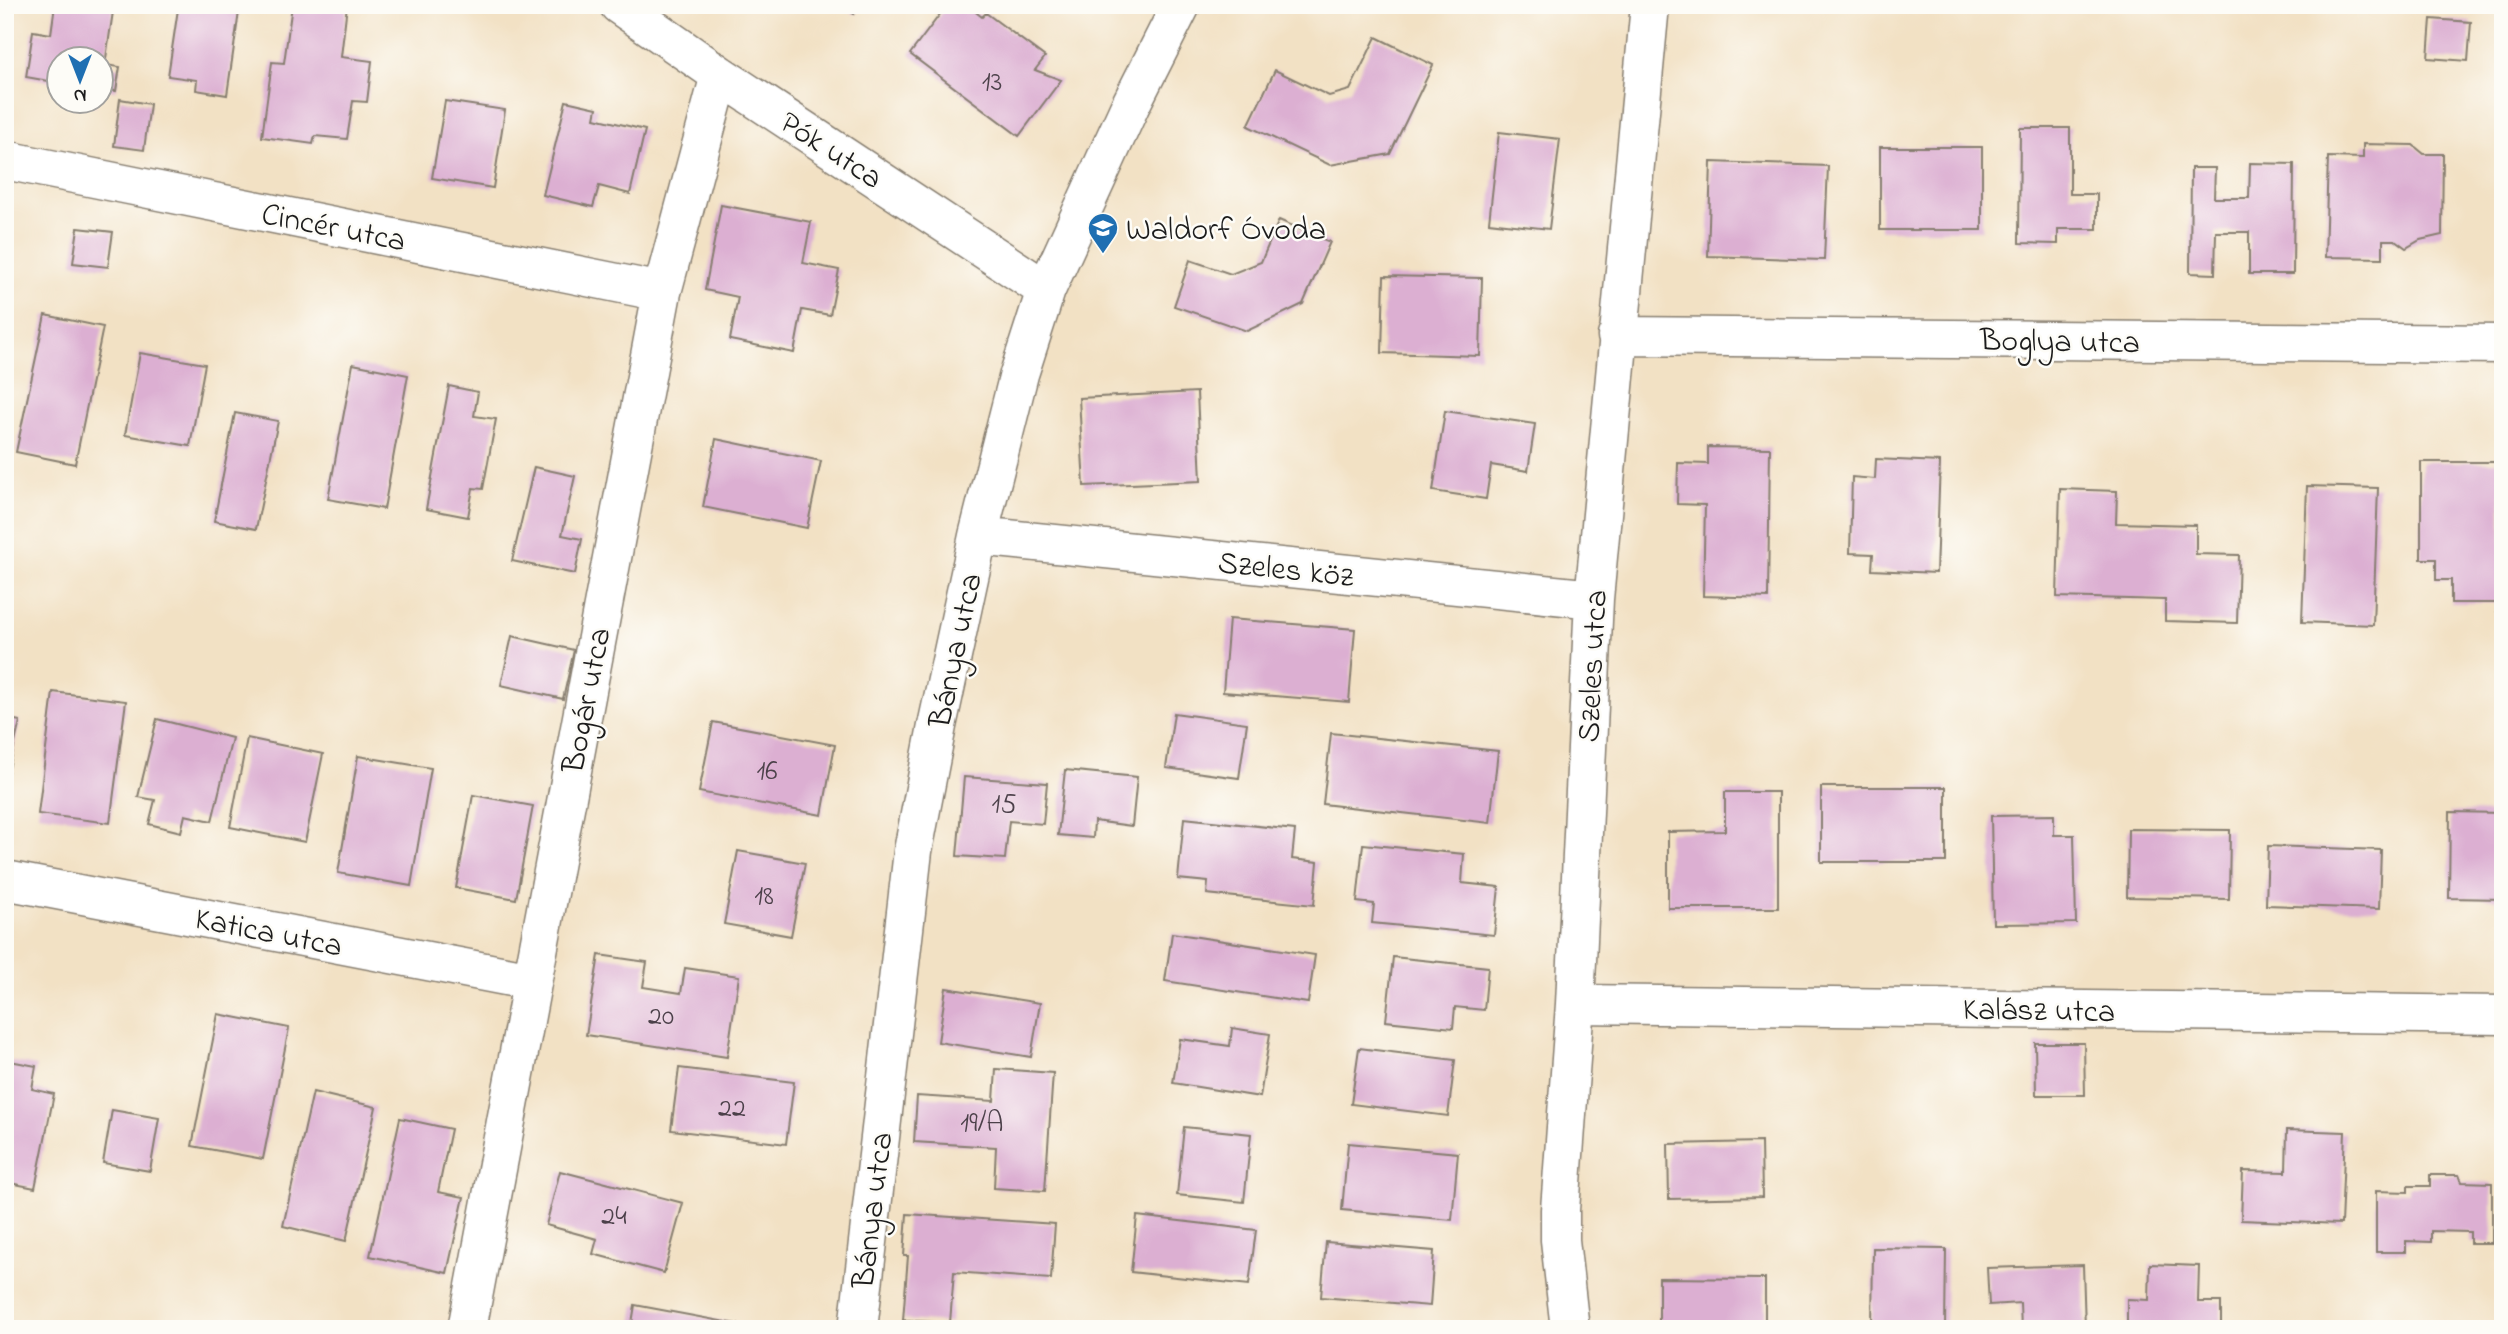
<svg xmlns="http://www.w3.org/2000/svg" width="2508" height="1334" font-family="'Indie Flower',sans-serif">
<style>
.building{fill:#dcafd2}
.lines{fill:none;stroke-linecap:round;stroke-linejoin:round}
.street-casing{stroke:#877e70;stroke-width:41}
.street{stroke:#fff;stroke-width:38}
.labels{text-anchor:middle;stroke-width:5;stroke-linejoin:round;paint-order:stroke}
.number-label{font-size:28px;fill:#4c414a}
.street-label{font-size:32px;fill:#1c1c1c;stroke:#fdfcf7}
.poi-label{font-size:32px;fill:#1c1c1c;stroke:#fdfcf7;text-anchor:start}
</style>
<rect width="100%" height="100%" fill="#fdfcf7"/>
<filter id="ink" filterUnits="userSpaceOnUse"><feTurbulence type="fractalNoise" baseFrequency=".0143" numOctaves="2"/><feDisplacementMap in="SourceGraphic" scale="14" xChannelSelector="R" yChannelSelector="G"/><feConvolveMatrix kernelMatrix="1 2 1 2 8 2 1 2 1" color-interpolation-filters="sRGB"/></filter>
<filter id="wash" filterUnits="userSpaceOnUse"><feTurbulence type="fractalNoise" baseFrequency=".00686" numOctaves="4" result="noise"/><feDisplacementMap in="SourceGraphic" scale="28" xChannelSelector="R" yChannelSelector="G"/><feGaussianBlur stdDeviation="1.57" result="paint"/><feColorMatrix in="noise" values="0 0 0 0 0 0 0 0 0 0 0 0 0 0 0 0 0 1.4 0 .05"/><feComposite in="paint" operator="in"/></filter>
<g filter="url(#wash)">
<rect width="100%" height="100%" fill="#f2e1c4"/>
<g id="blocks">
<!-- building -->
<path class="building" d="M55,5H114L105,65L120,67L116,91L102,89V60H60V83L26,77L33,31L51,34Z
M186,5H240L227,95L196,90L197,80L168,76L178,9L185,10Z
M292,5H347L341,57L372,61L367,102L353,101L347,139L315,136L313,144L262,137L272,62L284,63Z
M842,5H861L854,14Z
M947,5H967L982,17L986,13L1045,57L1035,70L1061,80L1019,136L910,54Z
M2431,19L2471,22L2468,61L2428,58Z
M1376,37L1433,65L1390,154L1330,165L1248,126L1275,70L1329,96L1350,90Z
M120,99L150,104L144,150L114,146Z
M445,101L505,110L493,188L432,178Z
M566,101L597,108L595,118L645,130L630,194L599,186L593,207L543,195Z
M78,102H96V106Z
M2020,128H2070V194H2097V229H2058V244L2019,243Z
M1499,132L1560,139L1549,229L1489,222Z
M2363,144L2413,145L2424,154H2443L2442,235L2420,240L2406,248L2395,240H2383V258L2325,257L2328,157L2363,158Z
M1880,147H1982V230H1880Z
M1711,162L1828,166L1824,260L1708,256Z
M2250,163L2294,164L2293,274H2249V232H2216L2215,274L2190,273L2191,168H2215L2214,198H2249Z
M721,205L811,222L803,263L839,270L830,315L802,310L794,353L730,340L738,297L705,290Z
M1279,220L1330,242L1303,304L1247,331L1174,306L1190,260L1231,274L1261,262Z
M78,228L113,232L108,267L73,263Z
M1384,276L1482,278L1480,356L1382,353Z
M45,315L103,327L75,464L16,452Z
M140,353L205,364L190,446L125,435Z
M353,364L408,375L384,509L328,499Z
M449,386L478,392L474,416L496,419L483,489L473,488L468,517L426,509Z
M1197,392L1201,481L1084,486L1079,398Z
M1445,411L1535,424L1528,471L1491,465L1486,499L1433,491Z
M235,413L278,421L256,529L214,521Z
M716,439L821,461L807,528L703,507Z
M1708,447L1770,448L1768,598L1703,596L1705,505L1677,504L1678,463L1708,464Z
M1876,459L1940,462L1936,573L1872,570L1873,554L1850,553L1852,477L1875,479Z
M2421,462H2500L2503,610L2497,611L2500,603H2451V580H2436V559H2421Z
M534,467L575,476L562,535L582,539L575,574L512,561Z
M2307,486L2378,488L2373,625L2302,622Z
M2060,489L2117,491L2116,523L2196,525V554L2239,555L2237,623L2165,621V600L2057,597Z
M1229,619L1355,629L1349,702L1223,692Z
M512,636L574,650L563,699L501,685Z
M53,692L126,701L110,823L38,814Z
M1174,713L1247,723L1239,778L1166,768Z
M5,718L20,721L6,781H5Z
M157,719L232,738L212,821L185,815L181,832L149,824L155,800L138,797Z
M713,722L835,745L822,815L699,792Z
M1331,733L1498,751L1490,823L1323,804Z
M247,738L323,754L305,842L230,827Z
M358,756L431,768L411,886L338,873Z
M1065,770L1137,777L1132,826L1094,821L1093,838L1058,835Z
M964,777L1047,783L1043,824L1009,821L1005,859L957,856Z
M1821,787H1946V862H1821Z
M1725,792H1778V908H1668V832L1725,831Z
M473,795L533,806L516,899L456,888Z
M2450,812L2503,813V899L2449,898Z
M2054,815V835H2074L2076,923L1993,924L1991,816Z
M1184,818L1295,830L1292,859L1318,862L1314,905L1207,894L1208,882L1178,879Z
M2128,829L2230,830L2229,899L2127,897Z
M1363,844L1464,854L1462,883L1499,887L1494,935L1372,923L1374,904L1357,902Z
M2268,846L2381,850L2379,909L2266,905Z
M738,851L805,863L791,936L724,924Z
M1172,933L1315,955L1308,1003L1165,981Z
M599,955L647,962L643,987L681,993L685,968L739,976L727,1057L586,1035Z
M1393,957L1488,967L1484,1010L1455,1007L1453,1028L1386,1021Z
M946,988L1040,1003L1031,1057L938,1042Z
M218,1014L289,1028L263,1159L192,1146Z
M1232,1028L1270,1034L1260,1097L1173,1083L1180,1039L1230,1046Z
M2035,1043H2084L2085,1095H2036Z
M1359,1048L1455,1060L1448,1116L1351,1104Z
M5,1060L36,1066L32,1089L54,1094L35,1188L5,1182Z
M679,1068L794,1082L786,1144L671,1130Z
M996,1069L1053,1073L1045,1191L994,1188L996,1147L914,1142L917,1096L994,1101Z
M313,1092L376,1107L346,1241L283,1226Z
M112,1110L159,1118L150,1171L103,1163Z
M400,1118L451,1129L438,1192L464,1197L447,1273L370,1256Z
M1184,1127L1251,1134L1244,1202L1177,1195Z
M2287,1130L2345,1132L2341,1224L2241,1220L2243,1171L2286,1172Z
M1761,1142L1762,1197L1669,1199L1668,1144Z
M1348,1143L1458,1153L1452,1220L1342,1210Z
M560,1171L683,1203L664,1273L593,1254L597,1239L546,1225Z
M2430,1175H2459L2462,1182L2492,1183V1243H2470V1232L2431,1231V1242L2406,1241V1252H2376V1191L2408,1192V1186H2430Z
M907,1214L1055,1224L1051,1279L954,1272L950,1323L903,1320L908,1256H904Z
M1137,1216L1256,1230L1249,1285L1131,1272Z
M1326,1242L1434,1251L1430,1306L1321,1297Z
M1873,1248L1946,1249L1945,1329H1872Z
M2150,1264L2199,1266L2198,1302H2221V1329H2127V1299L2149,1300Z
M2083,1265L2085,1329H2021L2020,1303L1989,1305L1987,1268Z
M1659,1278L1765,1279V1329H1659Z
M635,1305L753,1327V1329H631Z"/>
</g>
</g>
<g filter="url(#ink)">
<use href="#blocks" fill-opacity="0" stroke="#877e70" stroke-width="2"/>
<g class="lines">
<!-- street casing -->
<g class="street-casing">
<path id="street" d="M619,5L720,75L1046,290
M5,160L662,292
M1617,336L2503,344
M978,536L1594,599
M5,880L532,981
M1575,1004L2503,1015
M467,1329L662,292L720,75
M858,1329L913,851L937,726L978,536L1019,374L1046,290L1130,106L1181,5
M1570,1329L1560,1240V1210L1575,1004L1594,599L1650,5"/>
</g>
<!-- street -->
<use href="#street" class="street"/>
</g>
</g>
<!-- icons -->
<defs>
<g id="school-pin" transform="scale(1.575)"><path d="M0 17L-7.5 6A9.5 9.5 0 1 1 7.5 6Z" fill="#1f6fb2" stroke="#fdfcf7"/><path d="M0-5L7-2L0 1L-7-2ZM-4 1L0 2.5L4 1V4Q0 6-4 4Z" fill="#fff"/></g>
</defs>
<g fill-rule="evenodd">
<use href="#school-pin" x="1103" y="228"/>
</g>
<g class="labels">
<!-- number labels -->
<g class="number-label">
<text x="992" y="90">13</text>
<text x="767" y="779">16</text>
<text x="1004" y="812">15</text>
<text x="764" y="904">18</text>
<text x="661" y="1024">20</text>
<text x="732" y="1116">22</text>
<text x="982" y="1131">19/A</text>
<text x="614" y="1224">24</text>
</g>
<!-- street labels -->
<g class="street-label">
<text transform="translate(832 149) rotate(33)" y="11">Pók utca</text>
<text transform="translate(334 226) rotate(11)" y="11">Cincér utca</text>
<text transform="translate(2060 340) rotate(1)" y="11">Boglya utca</text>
<text transform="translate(1286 568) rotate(6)" y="11">Szeles köz</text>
<text transform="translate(954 650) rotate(-78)" y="11">Bánya utca</text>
<text transform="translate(1591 666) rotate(-87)" y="11">Szeles utca</text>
<text transform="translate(585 700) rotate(-79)" y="11">Bogár utca</text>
<text transform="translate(269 931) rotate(11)" y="11">Katica utca</text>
<text transform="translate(2039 1009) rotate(1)" y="11">Kalász utca</text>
<text transform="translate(871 1210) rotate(-83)" y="11">Bánya utca</text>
</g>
<!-- poi labels -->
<g class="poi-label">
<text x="1126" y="239">Waldorf Óvoda</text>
</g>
</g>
<!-- margin -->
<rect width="2508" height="1334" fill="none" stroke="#fdfcf7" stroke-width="28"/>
<!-- north arrow -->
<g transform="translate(80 80) rotate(180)"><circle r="33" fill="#fdfcf7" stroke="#a3a29f" stroke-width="2"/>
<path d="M0-5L12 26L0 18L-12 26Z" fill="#1f6fb2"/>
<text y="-10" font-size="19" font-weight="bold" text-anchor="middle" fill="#1c1c1c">N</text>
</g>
</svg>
